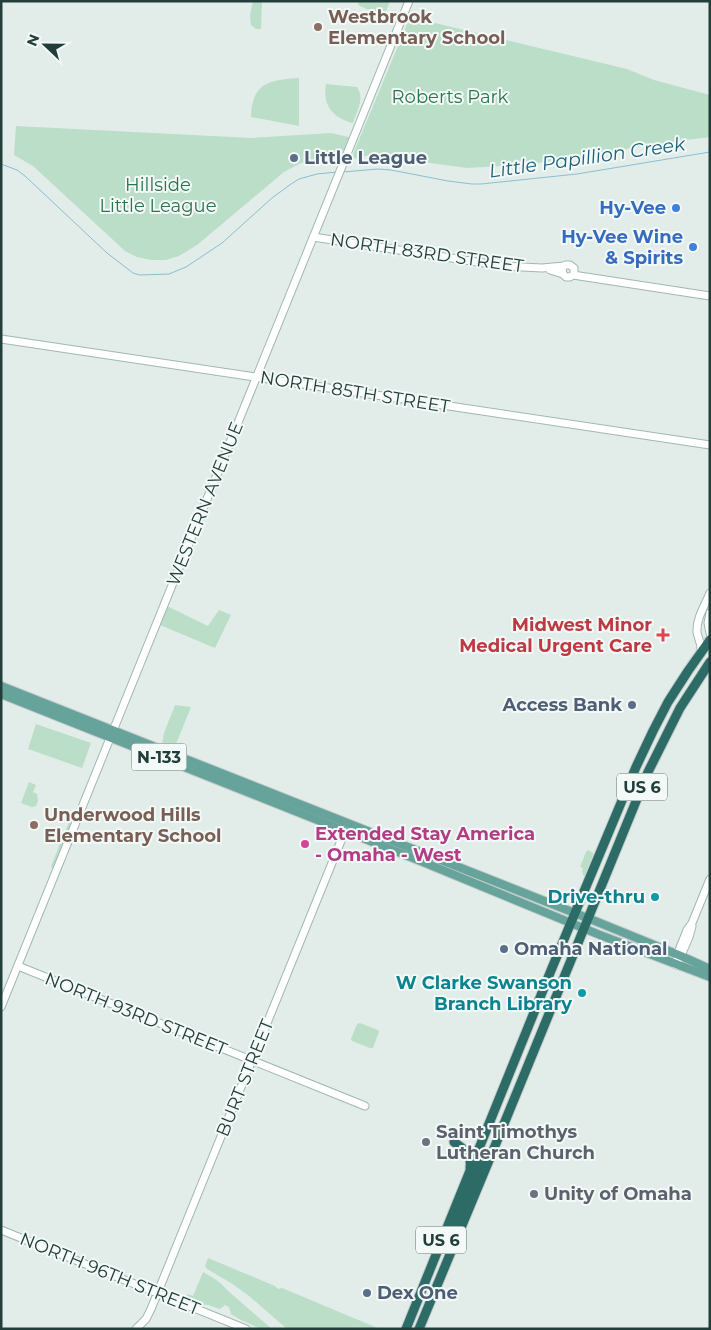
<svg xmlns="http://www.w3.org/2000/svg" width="711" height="1330" font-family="Montserrat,sans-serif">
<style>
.green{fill:#bbdec9}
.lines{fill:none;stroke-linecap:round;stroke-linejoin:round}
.stream{stroke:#8abed2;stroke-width:1}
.secondary-casing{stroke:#a0b8b3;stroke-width:9}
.primary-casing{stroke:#c1c9c8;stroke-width:10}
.highway-casing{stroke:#c1c9c8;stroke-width:11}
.secondary{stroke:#fff;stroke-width:7}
.primary{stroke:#66a39b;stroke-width:8}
.highway{stroke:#2d6b66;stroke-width:9}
.education-dot{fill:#8d6e63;stroke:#f3f9f7;stroke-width:2}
.service-dot{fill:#5c6f8a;stroke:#f3f9f7;stroke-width:2}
.shop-dot{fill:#3f7fe0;stroke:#f3f9f7;stroke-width:2}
.health-dot{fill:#e0444e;stroke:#f3f9f7;stroke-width:2}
.hotel-dot{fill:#d1479c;stroke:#f3f9f7;stroke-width:2}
.culture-dot{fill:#0f9aa8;stroke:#f3f9f7;stroke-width:2}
.worship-dot{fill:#6b7280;stroke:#f3f9f7;stroke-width:2}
.labels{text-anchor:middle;stroke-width:4;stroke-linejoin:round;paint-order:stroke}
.shield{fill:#f3f9f7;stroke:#617673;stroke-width:1}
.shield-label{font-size:16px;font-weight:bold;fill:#223e3a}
.education-label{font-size:18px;font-weight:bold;fill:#785e54;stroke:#f3f9f7;text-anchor:start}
.park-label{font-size:18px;fill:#2b7551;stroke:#f3f9f7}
.service-label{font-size:18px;font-weight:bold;fill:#4e5e75;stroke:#f3f9f7;text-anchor:start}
.shop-label{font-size:18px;font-weight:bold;fill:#366cbe;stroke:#f3f9f7;text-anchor:end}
.street-label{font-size:18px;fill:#223e3a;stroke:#f3f9f7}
.health-label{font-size:18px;font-weight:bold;fill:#be3a42;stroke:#f3f9f7;text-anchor:end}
.hotel-label{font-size:18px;font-weight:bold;fill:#b23c85;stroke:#f3f9f7;text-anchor:start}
.culture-label{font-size:18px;font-weight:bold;fill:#0d838f;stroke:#f3f9f7;text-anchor:end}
.worship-label{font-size:18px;font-weight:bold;fill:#5b616d;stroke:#f3f9f7;text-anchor:start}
.water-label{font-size:19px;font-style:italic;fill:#1b5f7b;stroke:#f3f9f7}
</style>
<rect width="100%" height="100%" fill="#e2ede9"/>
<!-- green -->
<path class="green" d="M253,1H262L261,29H256L251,25L250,15Z
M359,1H390L384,17L358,5Z
M410,17L627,69L654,80L710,95V137L655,144L563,160L517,165L467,168L416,161L375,154L351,159Z
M299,78V126L251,117C252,82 270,80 299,78Z
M326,84L357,87C365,98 357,111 353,123C333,118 322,105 326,84Z
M16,126L252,138L331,133L349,137L344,150L320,159L301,163L284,172L197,245L179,256L166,260H151L137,257L125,251L33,166L14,155Z
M167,606L208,626L219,610L231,615L215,648L160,625Z
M175,705L191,707L174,749L162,744L164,733Z
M36,724L91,743L82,768L28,749Z
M29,782L36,785L33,792L37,794L38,801L36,806L32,807L21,803Z
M75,811L76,812L54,868H52L51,866L73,812Z
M588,850L593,853V855L584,877L582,871L583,868L580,867L586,852Z
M360,1023L378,1030L379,1032L373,1048H370L352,1041L351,1039L357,1024Z
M208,1258L275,1286L278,1289L282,1288L380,1329H287L249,1296L231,1283L207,1269L205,1266Z
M203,1272C212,1277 221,1282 227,1290L272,1329H261L239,1319L231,1314L229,1307L225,1305L220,1309L208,1305L189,1303L187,1298V1294L193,1296Z"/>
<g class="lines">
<!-- stream -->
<path class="stream" d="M1,164L17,170L25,176L107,253L133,273L140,275L169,274L186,267L222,243L272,198L291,184L299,179L317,174L337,172
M343,172L378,169L391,170L448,181L472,184H481L577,174L710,152"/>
<!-- secondary casing -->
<g class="secondary-casing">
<path id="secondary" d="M313,237L504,266L542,268L564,266
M550,270L563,274L566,277H570L574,274V268L570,265H565L562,269L563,274
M573,275L710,296
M1,339L710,445
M710,613L708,623L710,633
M701,651C702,644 698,639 697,632C696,619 705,605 710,593
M679,960L689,937L692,926
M676,965L679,950L687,930L692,923L710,879
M18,966L365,1106
M1,1007L409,1
M1,1230L246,1329
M136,1329L146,1319L151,1309L347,826"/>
</g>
<!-- primary casing -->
<g class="primary-casing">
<path id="primary" d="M1,686L595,921L681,956L710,969
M1,694L423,862L600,935L710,977"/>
</g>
<!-- highway casing -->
<g class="highway-casing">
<path id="highway" d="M454,1142C465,1150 472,1153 470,1168
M451,1239L454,1228L482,1161V1155L478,1152
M406,1329L552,968L636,767L653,731L668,702L688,671L710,640
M419,1329L490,1158L648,772L680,708L710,662"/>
</g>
<!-- secondary -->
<use href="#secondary" class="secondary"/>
<!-- primary -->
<use href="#primary" class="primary"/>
<!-- highway -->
<use href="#highway" class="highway"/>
</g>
<!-- markers -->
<g class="education-dot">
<circle cx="318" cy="27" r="5"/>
<circle cx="34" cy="825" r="5"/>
</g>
<g class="service-dot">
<circle cx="294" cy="158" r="5"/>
<circle cx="632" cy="705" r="5"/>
<circle cx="504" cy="949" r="5"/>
<circle cx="367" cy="1293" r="5"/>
</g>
<g class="shop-dot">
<circle cx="676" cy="208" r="5"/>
<circle cx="693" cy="247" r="5"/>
</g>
<path class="health-dot" d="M660.5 627.5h5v5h5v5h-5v5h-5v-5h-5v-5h5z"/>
<circle class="hotel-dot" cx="305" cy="844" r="5"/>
<g class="culture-dot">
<circle cx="655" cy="897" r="5"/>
<circle cx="582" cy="993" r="5"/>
</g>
<g class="worship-dot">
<circle cx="426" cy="1142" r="5"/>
<circle cx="534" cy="1194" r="5"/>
</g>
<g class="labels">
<!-- shield labels -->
<g class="shield">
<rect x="131.5" y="743.5" width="55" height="27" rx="4"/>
<rect x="617" y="773.5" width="50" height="27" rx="4"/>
<rect x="416" y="1226.5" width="50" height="27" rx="4"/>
</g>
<g class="shield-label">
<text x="159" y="763">N-133</text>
<text x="642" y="793">US 6</text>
<text x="441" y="1246">US 6</text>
</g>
<!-- education labels -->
<g class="education-label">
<text x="328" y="23">Westbrook<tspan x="328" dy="21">Elementary School</tspan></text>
<text x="44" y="821">Underwood Hills<tspan x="44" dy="21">Elementary School</tspan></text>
</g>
<!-- park labels -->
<g class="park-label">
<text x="450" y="103">Roberts Park</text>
<text x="158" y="191">Hillside<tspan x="158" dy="21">Little League</tspan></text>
</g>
<!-- service labels -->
<g class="service-label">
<text x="304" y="164">Little League</text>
<text x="622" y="711" text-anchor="end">Access Bank</text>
<text x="514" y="955">Omaha National</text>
<text x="377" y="1299">Dex One</text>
</g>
<!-- shop labels -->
<g class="shop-label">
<text x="666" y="214">Hy-Vee</text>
<text x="683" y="243">Hy-Vee Wine<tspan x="683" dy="21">&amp; Spirits</tspan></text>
</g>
<!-- street labels -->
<g class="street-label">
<text transform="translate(427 253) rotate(8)" y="6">NORTH 83RD STREET</text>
<text transform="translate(355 392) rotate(9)" y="6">NORTH 85TH STREET</text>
<text transform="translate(205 504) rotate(-68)" y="6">WESTERN AVENUE</text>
<text transform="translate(136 1014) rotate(22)" y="6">NORTH 93RD STREET</text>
<text transform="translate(245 1078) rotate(-68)" y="6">BURT STREET</text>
<text transform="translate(110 1274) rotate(22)" y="6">NORTH 96TH STREET</text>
</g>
<!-- health labels -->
<g class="health-label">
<text x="652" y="631">Midwest Minor<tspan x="652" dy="21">Medical Urgent Care</tspan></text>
</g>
<!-- hotel labels -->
<g class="hotel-label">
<text x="315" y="840">Extended Stay America<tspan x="315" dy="21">- Omaha - West</tspan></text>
</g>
<!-- culture labels -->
<g class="culture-label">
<text x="645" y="903">Drive-thru</text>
<text x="572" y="989">W Clarke Swanson<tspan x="572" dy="21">Branch Library</tspan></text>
</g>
<!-- worship labels -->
<g class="worship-label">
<text x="436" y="1138">Saint Timothys<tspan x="436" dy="21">Lutheran Church</tspan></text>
<text x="544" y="1200">Unity of Omaha</text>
</g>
<!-- water labels -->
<g class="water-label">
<text transform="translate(587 157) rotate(-8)" y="7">Little Papillion Creek</text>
</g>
</g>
<!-- border -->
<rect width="711" height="1330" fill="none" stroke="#223e3a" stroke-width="5"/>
<!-- north arrow -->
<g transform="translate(45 45) rotate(292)" stroke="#f3f9f7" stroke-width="4" paint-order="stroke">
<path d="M0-4L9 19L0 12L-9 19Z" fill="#223e3a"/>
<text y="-8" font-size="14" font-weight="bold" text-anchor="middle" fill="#223e3a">N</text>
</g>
</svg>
